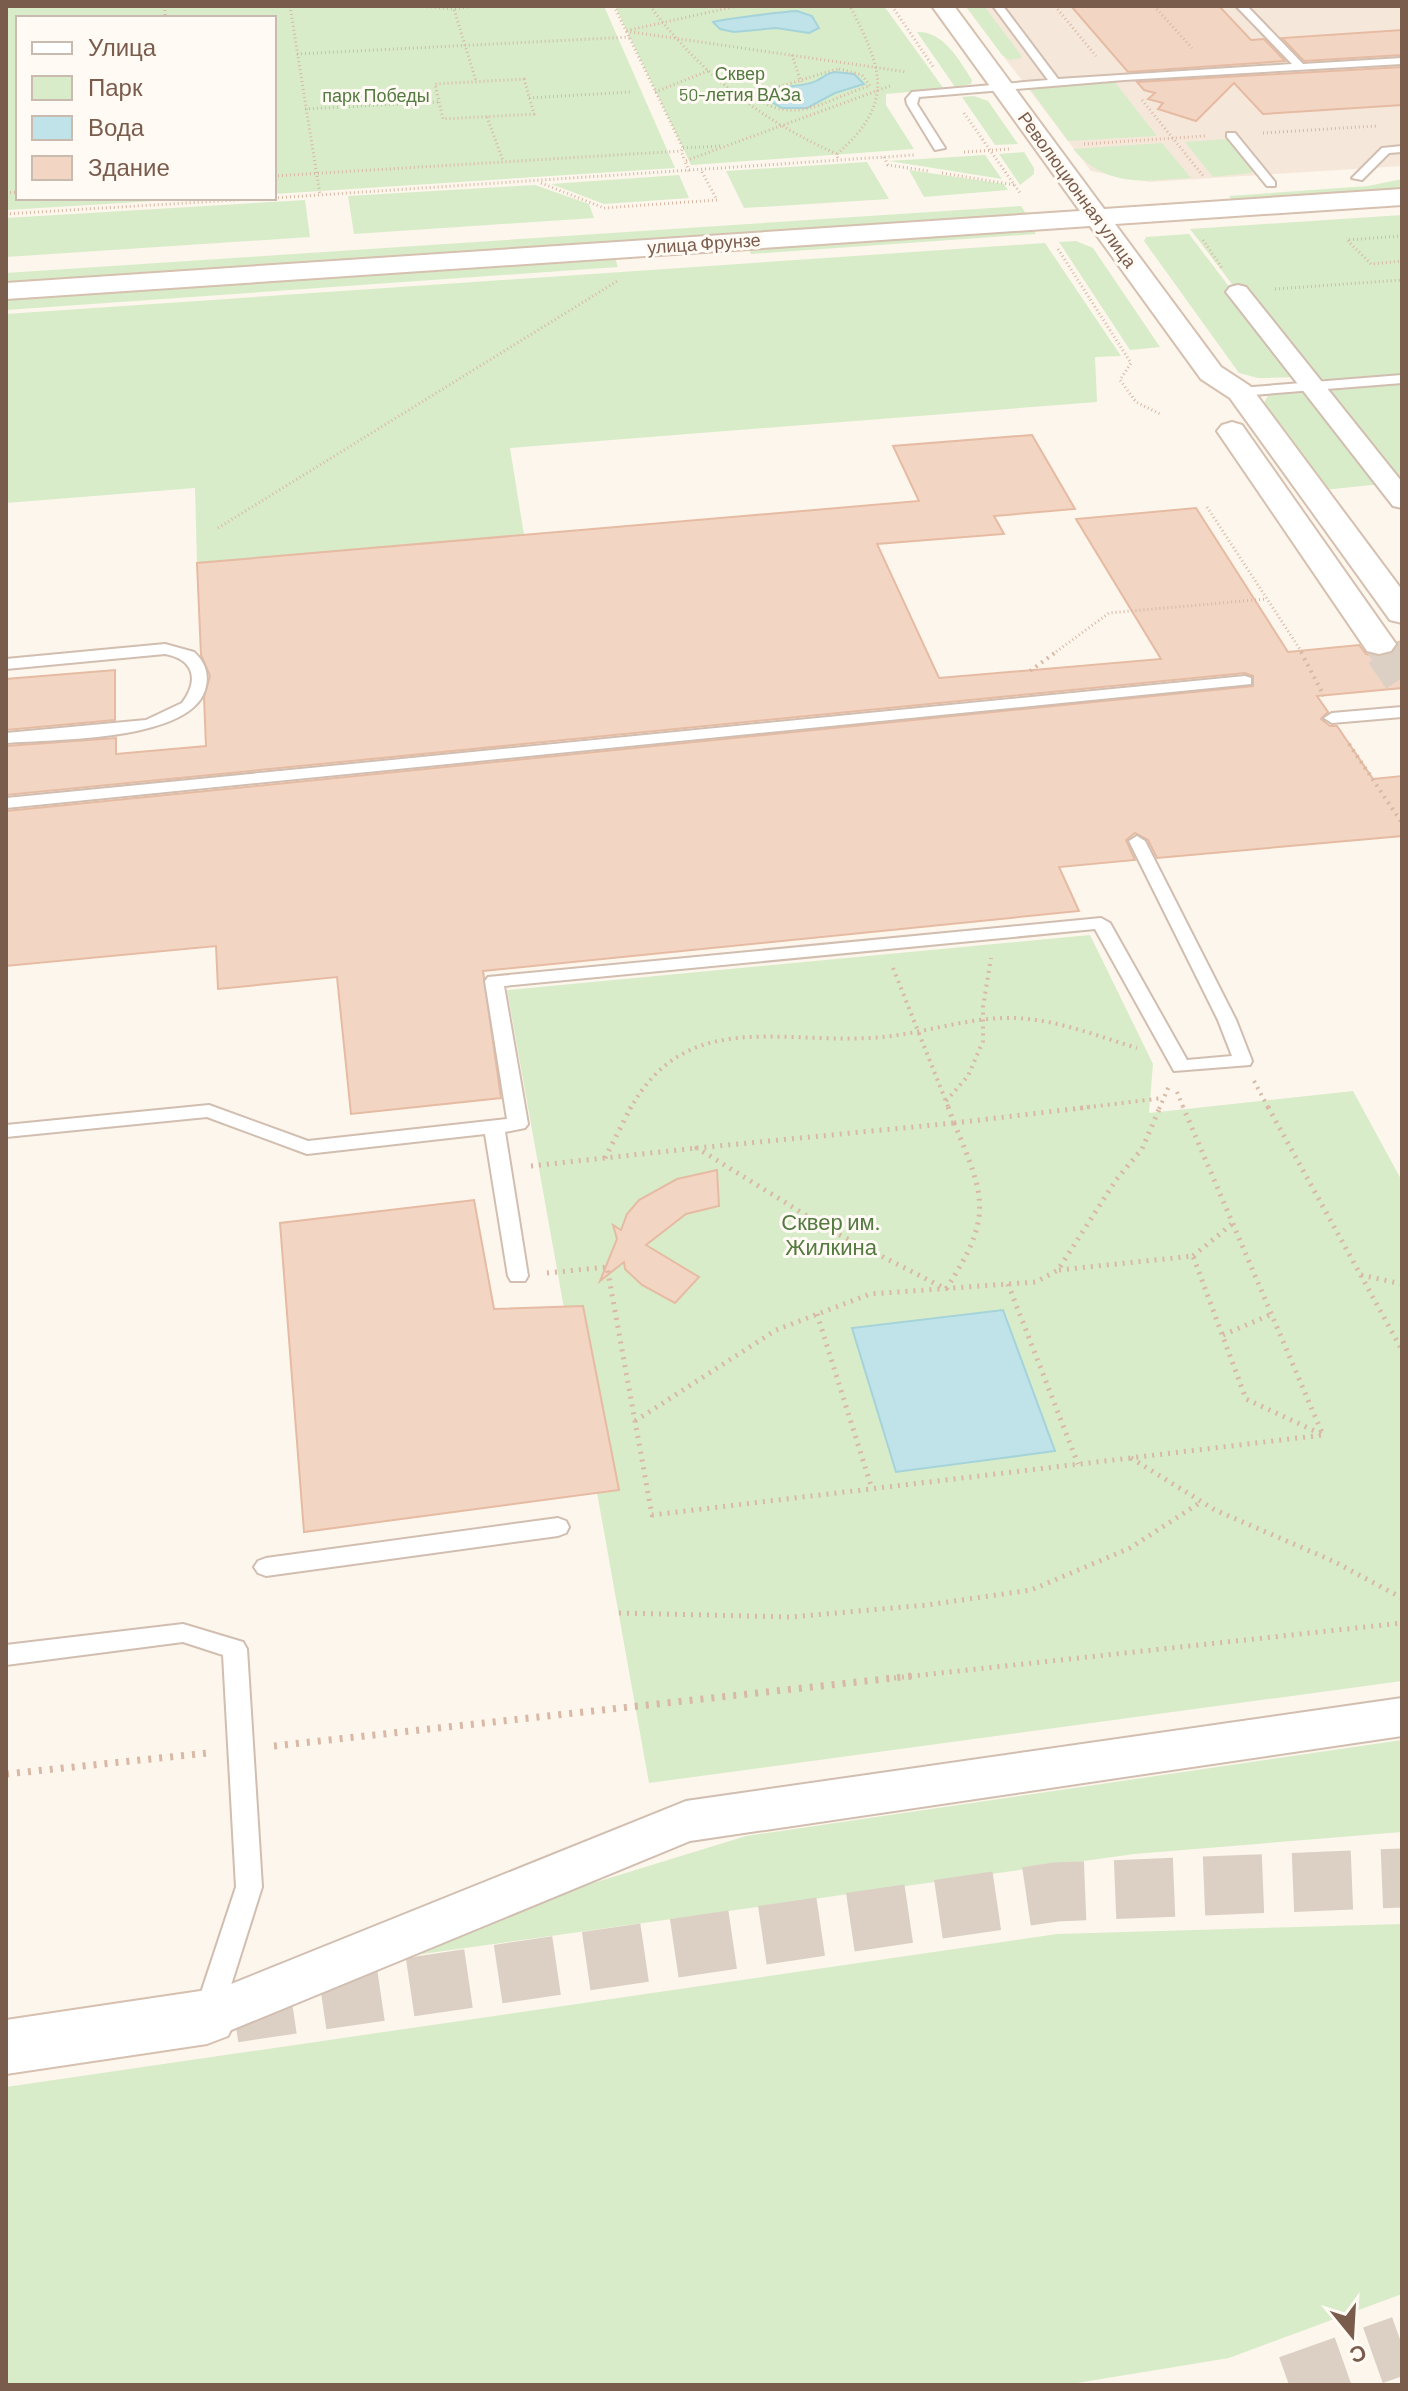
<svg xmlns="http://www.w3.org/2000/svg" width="1408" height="2391" font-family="Barlow,sans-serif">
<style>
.residential{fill:#f5e8da}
.green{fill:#d8ecc9}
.water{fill:#bfe3e8;stroke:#a5d3da;stroke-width:2}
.building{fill:#f3d5c3;stroke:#e6bba3;stroke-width:2}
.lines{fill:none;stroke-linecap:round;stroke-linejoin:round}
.secondary-tunnel-far2{stroke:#dcd0c4;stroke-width:30;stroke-dasharray:30 15;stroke-linecap:butt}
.secondary-tunnel-far1{stroke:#dcd0c4;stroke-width:38;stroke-dasharray:38 19;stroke-linecap:butt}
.secondary-tunnel{stroke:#dcd0c4;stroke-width:59;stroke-dasharray:59 30;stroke-linecap:butt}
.lane-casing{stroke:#d1beb0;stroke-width:4}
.street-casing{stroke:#d1beb0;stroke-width:4}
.secondary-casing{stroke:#d6c0b0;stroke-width:4}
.path-far3{stroke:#d9b8a5;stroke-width:3;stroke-dasharray:1 3;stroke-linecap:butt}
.path-far2{stroke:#d9b8a5;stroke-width:4;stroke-dasharray:2 5;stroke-linecap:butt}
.path-far1{stroke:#d9b8a5;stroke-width:5;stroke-dasharray:2 6;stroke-linecap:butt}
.path{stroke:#d9b8a5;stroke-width:7;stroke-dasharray:3 8;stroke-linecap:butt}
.lane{fill:#fff;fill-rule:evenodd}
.street{fill:#fff;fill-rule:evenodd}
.secondary{fill:#fff;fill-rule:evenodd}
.labels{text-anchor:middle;stroke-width:6;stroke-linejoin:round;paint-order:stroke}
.far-park-label{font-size:18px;fill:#537a41;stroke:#fffaf3}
.far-street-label{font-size:18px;fill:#7a5c4d;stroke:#fffaf3}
.park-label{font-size:22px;fill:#537a41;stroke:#fffaf3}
</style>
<rect width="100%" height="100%" fill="#fdf6ec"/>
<!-- residential -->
<path class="residential" d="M965,6H1402V166L1149,182L1091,171Z"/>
<!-- green -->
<path class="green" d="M6,6H604L675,168L274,194V18H18V198H205L6,210Z
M615,6H884L944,89L886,94V105L914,149L691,165Z
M966,6H984L1021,55V58L1010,60L1002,55Z
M917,32C944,31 959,60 972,80L971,84L955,87Z
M1114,81L1157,136L1068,141L1031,90L1036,86Z
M974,96L988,101L1018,144L995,145L962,97Z
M1227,139L1253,171L1250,173L1213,177L1185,142Z
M1162,143L1191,178C1144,181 1106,188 1073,149Z
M1024,152L1034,168V174L1020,185L999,154Z
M985,155L1002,179L889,161Z
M867,162L889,199L744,208L726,171Z
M909,170L1004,184L1008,190L924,197Z
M679,175L689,198L604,204L551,184Z
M1402,179V188L1232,200L1229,196L1368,186Z
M535,185L589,204L594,218L354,234L348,196Z
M305,200L310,237L6,257V218Z
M1021,206L1026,214L6,282V273Z
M1402,215V486L1238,292L1190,229Z
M1033,230L1036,234L751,254L749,249Z
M1189,234L1298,377L1258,378L1239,373L1144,241L1146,237Z
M1076,241L1093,248L1160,347L1130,350L1059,242Z
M1045,243L1121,356L1095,357L1097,402L510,448L524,535L197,563L195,488L6,503V314Z
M615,258L618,267L6,310V300Z
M1308,389L1381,484L1324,490L1262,406L1269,394Z
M1090,935L1153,1064L1149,1113L1353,1091L1402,1181V1681L649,1783L507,990Z
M1402,1740V1832L1134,1854L415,1955L577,1888L746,1836Z
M1402,1924V2294L1229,2358L1065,2385H6V2087L1057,1934Z"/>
<!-- water -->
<path class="water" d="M797,11L812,16L819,28L809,33L776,28L734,32L720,29L713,22C717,20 788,11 797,11Z
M835,72L854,74L864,84L835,93L807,108H782L763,97C779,81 801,90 818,80C826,76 826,73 835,72Z
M1003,1310L1055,1451L896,1472L852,1328Z"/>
<!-- building -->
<path class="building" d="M1071,6H1219L1251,40L1264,39L1285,61L1128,72Z
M1402,30V55L1304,61L1282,38Z
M1402,67V105L1263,114L1234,83L1196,121L1158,109L1163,103L1148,99L1155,93L1144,90L1137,82Z
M1032,435L1075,509L994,516L1004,534L877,544L939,678L1161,659L1076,519L1196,508L1288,652L1359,645L1366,654L1380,657L1393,653L1398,642L1402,641V688L1317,696L1328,712L1321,719L1330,726H1337L1373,779L1402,776V836L1157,858L1148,840L1135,833L1126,840L1135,860L1059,867L1079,911L483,971L501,1098L351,1114L337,977L218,989L216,946L6,966V811L1253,686V676L1245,673L6,795V746L116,738V754L206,746L204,697L210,676L201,655L197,563L919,501L893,446Z
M115,670V720L6,730V679Z
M717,1170L719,1206L686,1214L646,1245L699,1277L675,1303L642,1285L625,1269L624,1262L600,1281L617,1239L613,1225L621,1230L627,1214L639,1200L677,1179Z
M474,1200L494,1309L583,1306L619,1490L304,1532L280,1223Z"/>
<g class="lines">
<!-- secondary-tunnel-far2 -->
<path class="secondary-tunnel-far2" d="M1379,644L1386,654"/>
<!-- secondary-tunnel-far1 -->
<path class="secondary-tunnel-far1" d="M1384,652L1402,678"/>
<!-- secondary-tunnel -->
<path class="secondary-tunnel" d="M234,2013L1056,1892L1402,1878
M1289,2385L1402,2345"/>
<!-- lane casing -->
<g class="lane-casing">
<path id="lane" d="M993,6H1003L1058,79L1292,64L1236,6H1247L1303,64L1402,58V64L1124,80L919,97L917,104L945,148L935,150L907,104L906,99L912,92L1048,80Z
M1227,133H1235L1275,182V186H1267L1227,137Z
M1402,146V152L1389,153L1362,180L1352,178L1382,148Z
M1402,375V383L1240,396L1233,392L1240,388Z
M165,644L194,652C204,661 209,672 206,686C196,742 52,739 6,743V733L146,720L182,703C200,679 193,659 165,654L6,669V659Z
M1245,676L1251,678V684L6,808V798Z
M1402,707V717L1332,723L1324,718L1332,713Z
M1137,836L1145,841L1236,1020L1252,1061L1250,1065L1174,1071L1095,929L504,986L528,1124L525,1128L505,1132L528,1276L525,1281H511L508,1276L485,1134L307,1154L207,1117L6,1137V1125L209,1105L308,1141L507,1119L485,981L488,977L1101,918L1110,923L1187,1060L1232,1056L1218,1020L1129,841Z
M558,1518L566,1521L569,1527L566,1533L558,1536L266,1576L258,1573L254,1567L258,1561L266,1558Z
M183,1624L243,1642L247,1649L262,1887L221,2017L217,2026L207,2029L197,2026L193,2017L236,1887L223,1655L183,1642L6,1665V1645Z"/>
</g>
<!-- street casing -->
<g class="street-casing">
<path id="street" d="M1238,285L1246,287L1402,482V508L1393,506L1230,297L1226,292L1230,287Z
M1402,1698V1736L690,1841L207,2040L189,2033L181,2017L189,2001L686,1801Z"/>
</g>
<!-- secondary casing -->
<g class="secondary-casing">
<path id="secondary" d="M932,6H954L1104,209L1402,189V205L1115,224L1221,367L1250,386L1402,590V623L1390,620L1230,398L1201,379L1090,226L6,299V283L1080,211Z
M1232,422L1242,425L1391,637L1396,644L1391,651L1379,654L1367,651L1217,431L1222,425Z
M207,1990L228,1998L237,2017L228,2036L207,2044L6,2074V2020Z"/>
</g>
<!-- path-far3 -->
<path class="path-far3" d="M165,6V18
M290,6L320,195
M419,6L454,9L475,6
M453,6L476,81
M614,6L683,148L681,151L685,161
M650,6C699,72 762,121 837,154L838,160
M737,6L625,31L907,72
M892,6L934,68
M1055,6L1096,56
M1154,6L1192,48
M297,54L630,37
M792,55L801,82
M839,69L862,75L870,86C832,96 800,125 761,101L760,94L765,90C792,84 814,75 839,69Z
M524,79L534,114L443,119L435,84Z
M655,92L708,71
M529,98L630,92
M1142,100L1204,177
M305,109L439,102
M964,113L1020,193
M487,117L503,161
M1263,133L1377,126
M1084,144L1205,136
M683,148L721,146
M964,152L1010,149
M837,154C896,102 882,69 850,6
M884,157L888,165L928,171
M689,171L685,161L890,86
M942,173L1015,185
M274,176L681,151
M541,183L604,208L717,200L701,170
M6,193L18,192
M274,198L914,155
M6,214L267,198
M1402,236L1347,240L1371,264L1402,261
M1203,240L1222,268
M1058,249L1131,363L1120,380L1136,402L1162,415
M1275,289L1402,280
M1207,507L1303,654
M218,528L619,280
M1053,654L1109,613L1266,599"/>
<!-- path-far2 -->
<path class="path-far2" d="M1301,652L1324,696
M1030,671L1056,652
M1349,744L1402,823
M893,968L949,1109
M1254,1081L1269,1109
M1177,1092L1184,1109
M946,1101L968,1076L983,1041V1007L991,958
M630,1109C685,1010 775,1043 869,1038C918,1036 964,1017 1013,1018C1056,1019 1097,1036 1137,1048
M1073,1109L1163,1098
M1159,1109L1169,1086"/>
<!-- path-far1 -->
<path class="path-far1" d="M948,1107L954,1123
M1268,1107L1402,1350
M954,1123C986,1199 993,1217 946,1289L830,1230L697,1148Z
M954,1123L1090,1107
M605,1158L631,1107
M531,1166L697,1148
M1193,1256L1232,1224
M1059,1270L1193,1256L1246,1399L1321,1434
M547,1273L607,1267L652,1515L1323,1435L1183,1107
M1361,1275L1402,1284
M1008,1284L1078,1464
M817,1314L872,1489
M1223,1335L1272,1314
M635,1421L776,1330L870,1294L1036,1282L1058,1270L1116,1180L1142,1149L1160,1107
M1131,1458L1215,1510L1333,1561L1402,1598
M619,1613L791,1617L927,1605L1031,1590L1130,1548L1201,1502
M894,1678L1402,1623"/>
<!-- path -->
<path class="path" d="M274,1746L912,1676
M6,1774L208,1753"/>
<!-- lane -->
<use href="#lane" class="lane"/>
<!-- street -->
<use href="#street" class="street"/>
<!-- secondary -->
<use href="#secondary" class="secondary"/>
</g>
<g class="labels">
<!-- far-park labels -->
<g class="far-park-label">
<text x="740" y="80">Сквер<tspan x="740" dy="21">50-летия ВАЗа</tspan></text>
<text x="376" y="102">парк Победы</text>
</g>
<!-- far-street labels -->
<g class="far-street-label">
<text transform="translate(1077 190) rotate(54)" y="6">Революционная улица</text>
<text transform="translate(704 244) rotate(-4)" y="6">улица Фрунзе</text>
</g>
<!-- park labels -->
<g class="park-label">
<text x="831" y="1230">Сквер им.<tspan x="831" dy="25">Жилкина</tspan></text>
</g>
</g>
<!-- border -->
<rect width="1408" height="2391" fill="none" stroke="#7a5c4d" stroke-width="16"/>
<!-- legend -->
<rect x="16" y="16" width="260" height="184" fill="#fffaf3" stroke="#cabbb1" stroke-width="2"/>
<rect x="32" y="42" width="40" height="12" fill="#ffffff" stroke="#cabbb1" stroke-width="2"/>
<text x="88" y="56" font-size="24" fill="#7a5c4d">Улица</text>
<rect x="32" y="76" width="40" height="24" fill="#d8ecc9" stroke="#cabbb1" stroke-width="2"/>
<text x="88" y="96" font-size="24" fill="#7a5c4d">Парк</text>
<rect x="32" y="116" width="40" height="24" fill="#bfe3e8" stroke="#cabbb1" stroke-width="2"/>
<text x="88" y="136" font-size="24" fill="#7a5c4d">Вода</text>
<rect x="32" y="156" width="40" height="24" fill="#f3d5c3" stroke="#cabbb1" stroke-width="2"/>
<text x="88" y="176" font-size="24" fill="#7a5c4d">Здание</text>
<!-- north arrow -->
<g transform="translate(1352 2335) rotate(162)" stroke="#fffaf3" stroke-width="6" paint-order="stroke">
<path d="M0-6L14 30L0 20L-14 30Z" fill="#7a5c4d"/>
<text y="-12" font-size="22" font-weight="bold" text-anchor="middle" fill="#7a5c4d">С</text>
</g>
</svg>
